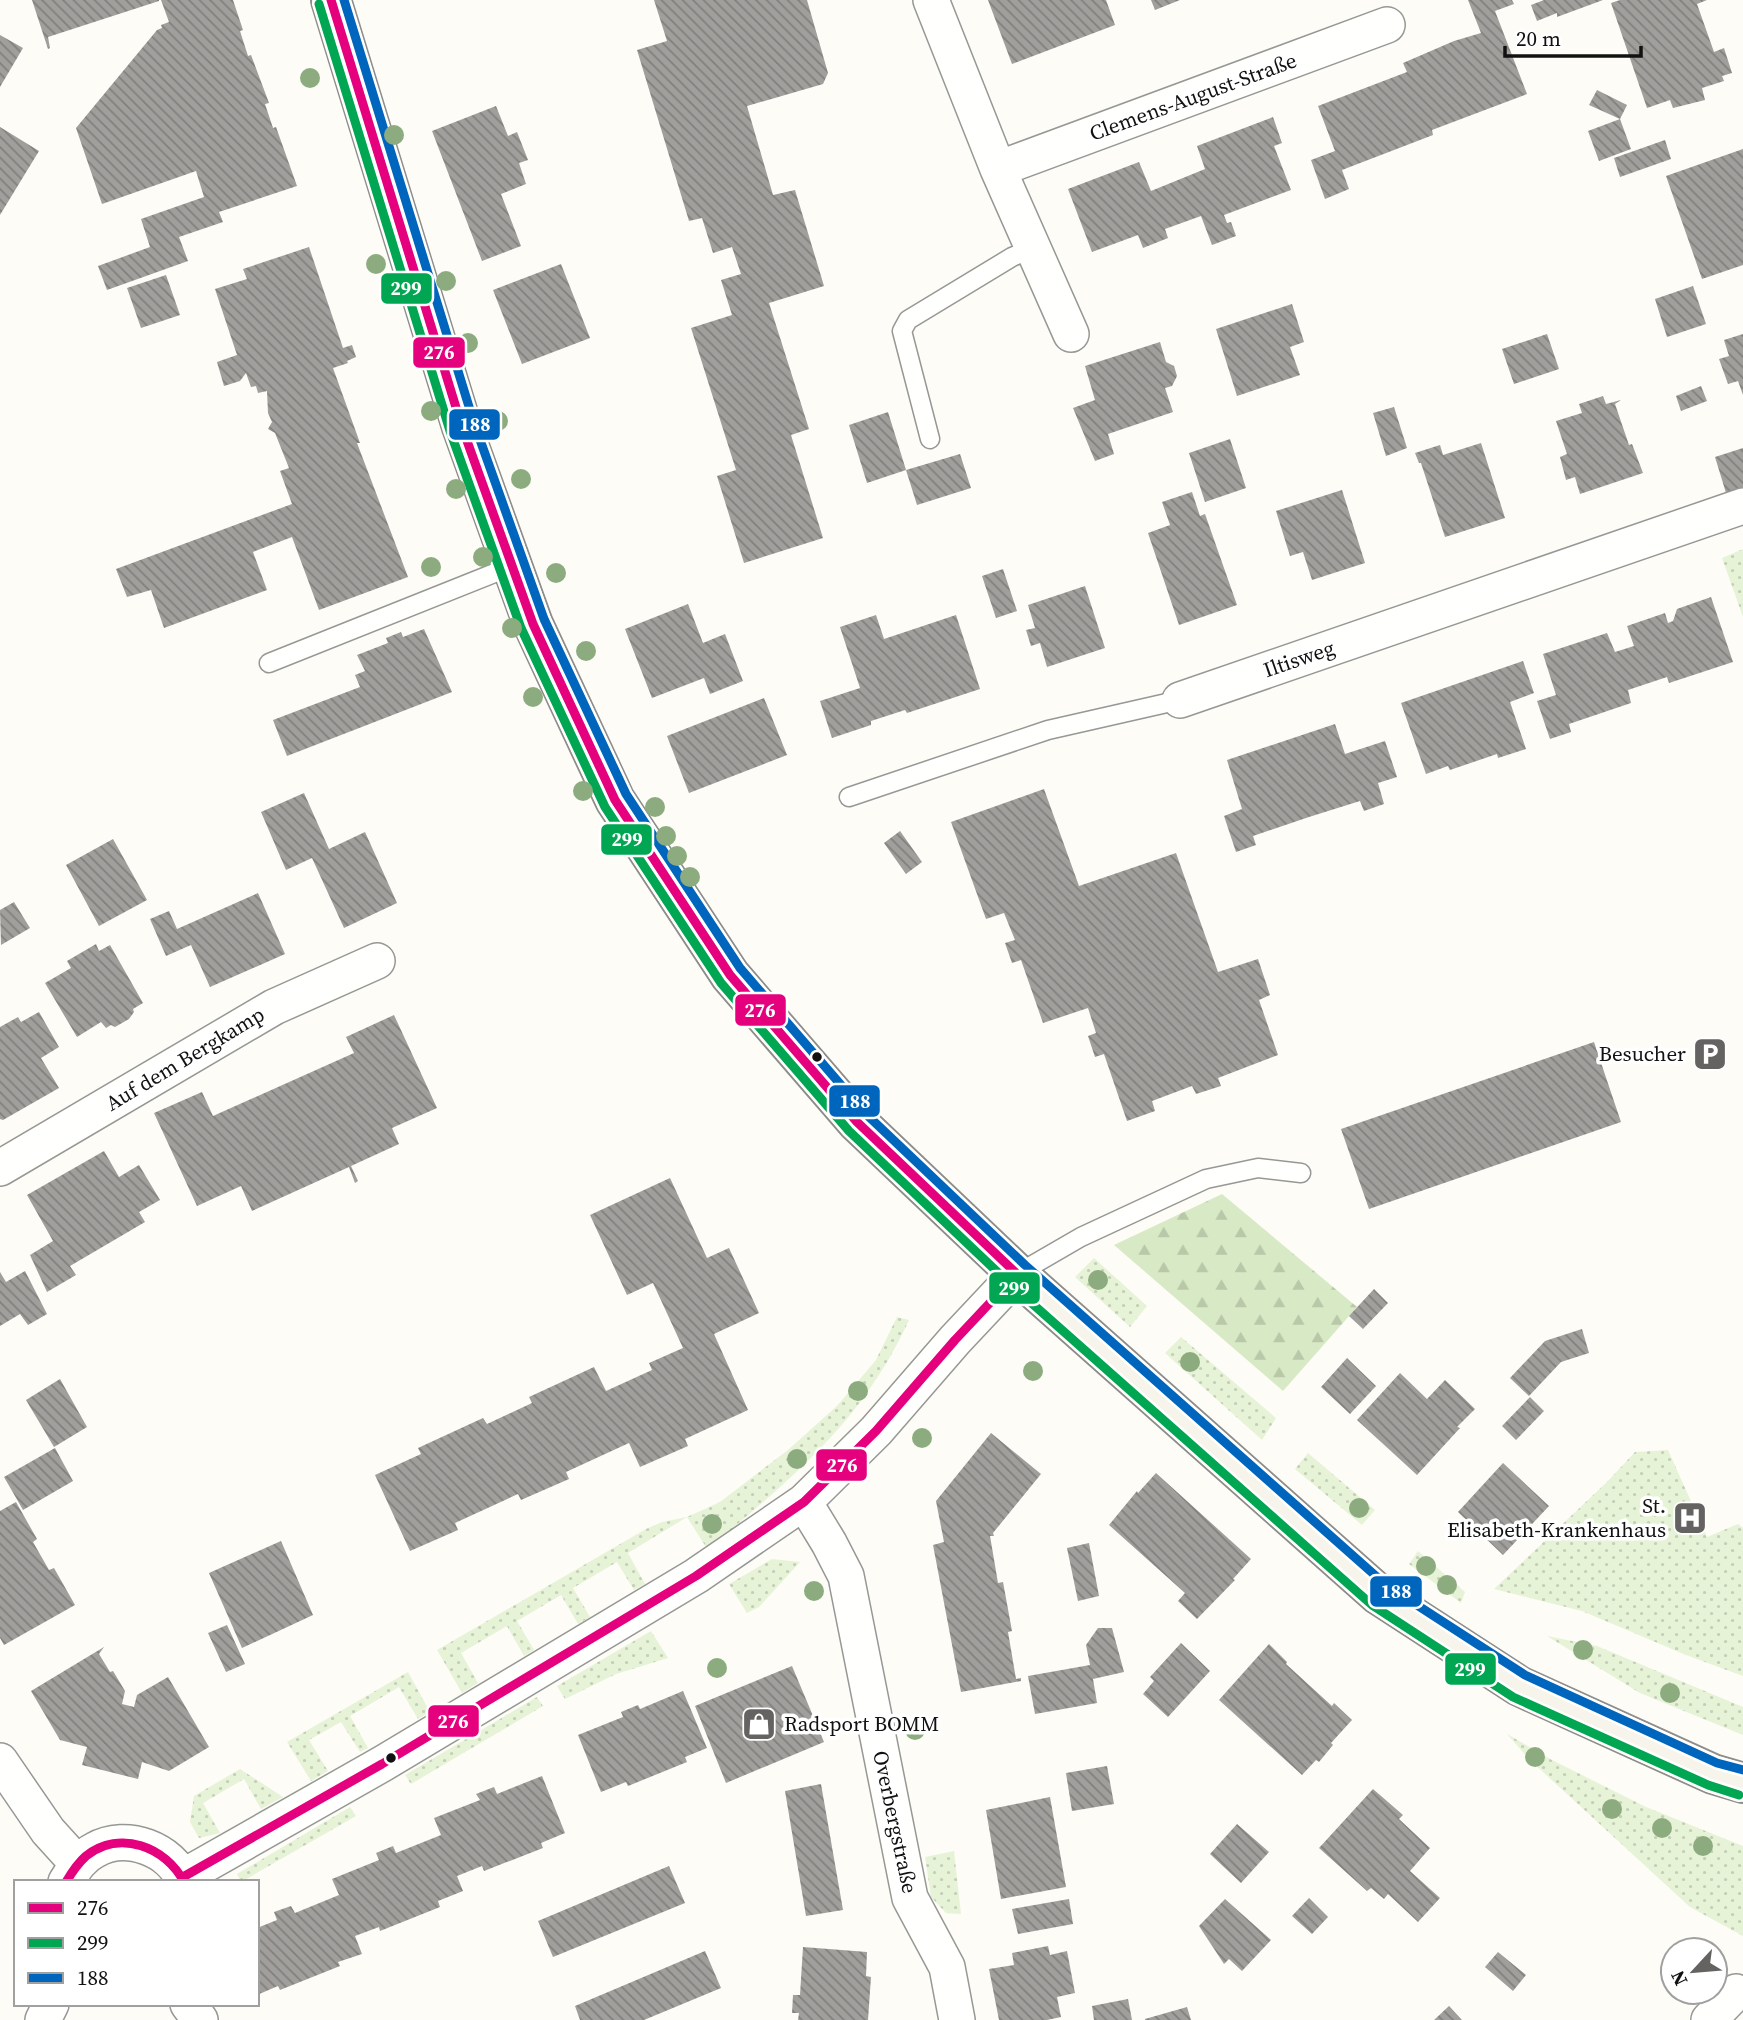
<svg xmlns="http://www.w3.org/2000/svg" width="1743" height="2020" font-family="'Source Serif 4',serif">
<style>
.grass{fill:url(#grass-dots)}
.forest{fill:url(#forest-firs)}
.building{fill:url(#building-back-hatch)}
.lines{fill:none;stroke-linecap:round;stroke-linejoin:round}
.lane-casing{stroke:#979795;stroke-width:21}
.street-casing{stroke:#979795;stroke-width:38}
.secondary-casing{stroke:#8e8d8b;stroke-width:42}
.lane{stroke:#fffffe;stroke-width:18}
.street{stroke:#fffffe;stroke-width:35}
.secondary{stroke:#f6f4eb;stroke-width:38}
.bus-1-casing{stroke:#fff;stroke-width:14}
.bus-2-casing{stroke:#fff;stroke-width:14}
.bus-3-casing{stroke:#fff;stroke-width:14}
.bus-1{stroke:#e5007d;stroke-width:9}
.bus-2{stroke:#00a651;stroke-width:9}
.bus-3{stroke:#0065bd;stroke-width:9}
.tree{fill:#8cac80}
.bus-dot{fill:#111;stroke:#fff;stroke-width:2.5}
.labels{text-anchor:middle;stroke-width:7;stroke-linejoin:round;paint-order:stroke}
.street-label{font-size:21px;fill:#111;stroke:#fff}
.poi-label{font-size:21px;fill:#111;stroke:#fff;text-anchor:end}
.line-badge{stroke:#fff;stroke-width:2.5}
.badge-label{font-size:19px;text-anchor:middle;font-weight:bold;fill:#fff}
</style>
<defs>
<pattern id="grass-dots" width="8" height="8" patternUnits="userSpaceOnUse" patternTransform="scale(1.75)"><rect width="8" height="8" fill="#e7f3d7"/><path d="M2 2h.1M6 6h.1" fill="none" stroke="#c5cfb8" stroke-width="1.8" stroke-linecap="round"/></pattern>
<pattern id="forest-firs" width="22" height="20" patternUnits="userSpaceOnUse" patternTransform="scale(1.75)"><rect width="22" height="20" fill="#d8eac5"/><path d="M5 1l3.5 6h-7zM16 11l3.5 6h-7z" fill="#b8c8a8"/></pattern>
<pattern id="building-back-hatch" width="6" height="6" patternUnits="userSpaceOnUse" patternTransform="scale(1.75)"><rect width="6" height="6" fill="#a19f9c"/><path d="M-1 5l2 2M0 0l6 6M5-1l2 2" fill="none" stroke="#82807e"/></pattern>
</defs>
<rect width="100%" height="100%" fill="#fdfcf7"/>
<!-- grass -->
<path class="grass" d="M1743,549V617L1722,558Z
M1094,1258L1147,1306L1130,1327L1075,1277Z
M897,1317L909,1320C864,1418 800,1471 720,1539L706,1547L687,1517L628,1553L645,1584L634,1590L617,1562L573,1588L590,1617L578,1624L561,1595L517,1621L534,1650L524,1656L507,1626L461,1653L478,1683L462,1693L437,1650L646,1529L662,1522L687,1517L720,1502L789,1449L837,1406L876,1360Z
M1181,1337L1276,1418L1262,1440L1165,1353Z
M1668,1450L1707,1537L1738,1524L1743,1528V1676L1686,1655L1582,1611L1494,1589L1608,1481L1635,1452Z
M1308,1453L1375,1510L1362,1525L1295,1469Z
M1418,1551L1465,1592L1461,1603L1409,1564Z
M772,1559L800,1562L759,1607L747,1613L729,1584Z
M651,1631L668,1658L616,1674L565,1699L557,1686Z
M1547,1636L1597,1646L1743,1707V1735L1640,1693Z
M408,1672L430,1712L418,1719L399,1687L350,1716L368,1748L360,1752L341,1722L309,1740L328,1771L311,1781L287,1742Z
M537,1697L543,1706L411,1784L405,1775Z
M1507,1734L1552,1760L1646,1807L1743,1846V1936L1690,1907L1531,1761Z
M240,1769L283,1797L261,1809L244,1779L203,1803L220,1833L199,1838L190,1822L194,1796Z
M350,1807L356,1816L241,1882L237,1874Z
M954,1851L961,1914L946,1913L931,1897L925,1857Z"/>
<!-- forest -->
<path class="forest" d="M1222,1194L1357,1307L1283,1391L1114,1245Z"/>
<!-- building -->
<path class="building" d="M32,0H159V1L48,37L50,48L48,49Z
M161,0H233L243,30L240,31L248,56L251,55L269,103L265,104L273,128L276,127L297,186L219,212L223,222L179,237L188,261L107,290L98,266L150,247L141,219L204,197L196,171L102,204L76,128L157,30L162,28L161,25L169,22Z
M654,0H807L828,73L823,84L747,106L773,195L795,190L824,286L769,303L809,429L791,435L823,538L744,563L717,476L736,470L691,328L732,315L721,280L741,274L732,247L713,253L702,218L689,221L637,50L667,41Z
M988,0H1106L1115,25L1012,64Z
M1151,0H1180L1155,10Z
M1468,0H1512L1514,4L1495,11L1527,94L1432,130L1433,135L1342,170L1349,189L1325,199L1311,160L1335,151L1318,106L1407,72L1403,63L1454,41L1481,33Z
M1544,0H1603L1557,17V13L1537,21L1531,5Z
M1620,0H1707L1697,4L1714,52L1724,48L1732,73L1722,76L1724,81L1702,88L1705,100L1673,108L1670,100L1647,108L1611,3Z
M0,35L23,48L0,87Z
M1597,90L1627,105L1620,119L1631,149L1599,161L1588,131L1620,119L1589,105Z
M496,106L508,136L517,132L528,160L519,163L526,184L501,194L521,246L482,261L432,131Z
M1273,117L1282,143L1274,146L1291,190L1224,215L1227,223L1231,222L1236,236L1212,245L1201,216L1165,229L1168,238L1143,248L1138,235L1092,252L1068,189L1139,162L1151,191L1205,169L1197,146Z
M0,127L39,151L0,215Z
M1665,140L1671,159L1620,177L1614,158Z
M1743,149V265L1702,279L1666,176Z
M309,247L343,348L352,345L356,357L347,361L348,363L333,368L360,443H357L408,577L319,610L292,537L253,552L267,590L164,628L151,590L127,597L116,569L292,504L280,471L289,468L275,433L268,429L272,422L268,413L267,391L258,393L256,386L251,387L246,373L240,381L224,386L217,362L237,355L215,289L247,279L243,269Z
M561,264L590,338L522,364L493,290Z
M166,275L180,315L141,328L127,288Z
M1693,286L1706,324L1667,337L1655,299Z
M1292,304L1304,342L1290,347L1300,375L1237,396L1216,329Z
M1547,334L1559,369L1514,384L1502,349Z
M1743,334V395L1738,381L1728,384L1719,359L1729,356L1724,340Z
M1160,342L1166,362L1174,366L1177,376L1172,386L1165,388L1173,412L1108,434L1114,454L1095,461L1073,408L1095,400L1085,366Z
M1701,386L1707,401L1681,411L1676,396Z
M1603,396L1606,404L1621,400L1615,404L1629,445L1632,444L1643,473L1580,494L1575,477L1566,480L1560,457L1567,454L1556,421L1582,413L1579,404Z
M1394,407L1407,448L1386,456L1373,413Z
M888,412L906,470L960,454L971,488L917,505L906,470L867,483L849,425Z
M1230,439L1246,488L1205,502L1189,453Z
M1481,443L1505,518L1445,537L1421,463H1419L1415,453L1440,445L1443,455Z
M1743,448V487L1726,493L1715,457Z
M1342,490L1365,563L1312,580L1303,552L1290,556L1276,511Z
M1192,492L1200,516L1205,514L1237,605L1179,625L1148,533L1170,525L1162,502Z
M1003,569L1017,611L996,618L982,576Z
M1085,586L1105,648L1047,667L1040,643L1031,646L1026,630L1035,628L1028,605Z
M1711,597L1733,662L1669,683L1667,677L1628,690L1631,703L1569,724L1571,732L1550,739L1537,701L1556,695L1543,654L1607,633L1615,652L1634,646L1627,626L1665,613L1668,623L1673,621L1677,609Z
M688,604L703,643L725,634L743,681L710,694L704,678L652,698L625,629Z
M876,615L884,639L956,615L980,689L907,713L905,710L871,721V725L832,738L820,701L860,688L840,627Z
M424,629L452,692L287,756L273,720L360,687L355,675L365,671L357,655L388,643L386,638L401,632L403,637Z
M1523,661L1534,693L1510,702L1526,749L1498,758L1497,754L1450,770L1448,766L1426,774L1401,703Z
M764,698L787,755L689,793L667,736Z
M1335,724L1345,754L1385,741L1397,777L1378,783L1384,804L1364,811L1360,801L1309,817L1253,836L1256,845L1236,852L1224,816L1242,809L1227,760Z
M1044,789L1079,886L1176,853L1218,972L1258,959L1270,995L1259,1000L1278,1055L1218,1078L1221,1086L1196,1094L1192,1086L1152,1101L1155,1111L1127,1121L1104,1054L1095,1057L1088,1036L1096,1033L1088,1008L1043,1023L1021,960L1012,963L1005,943L1015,940L1004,913L986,919L951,822Z
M304,793L329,849L365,832L397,903L344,928L312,858L286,870L261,812Z
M900,831L922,862L906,874L884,843Z
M113,839L147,900L99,926L66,865Z
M258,893L285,954L210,987L191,945L166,956L150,919L169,911L177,929Z
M14,902L30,928L1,945L0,910Z
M96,944L99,951L110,945L143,1003L133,1009L134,1012L129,1019L115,1027L111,1025L106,1028L101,1022L77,1037L45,983L71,968L67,961Z
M39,1012L59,1047L41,1058L59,1088L3,1120L0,1119V1027L18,1017L21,1022Z
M394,1015L437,1108L392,1128L399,1144L351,1166L358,1181L355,1183L349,1167L252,1211L241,1186L197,1206L154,1113L202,1092L213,1116L354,1053L346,1037Z
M1594,1042L1621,1122L1369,1209L1341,1129Z
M104,1151L119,1177L139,1165L160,1200L139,1212L145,1222L70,1266L76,1275L47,1292L30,1255L53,1241L27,1195Z
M670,1178L707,1258L729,1248L759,1313L714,1334L748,1410L685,1439L688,1446L640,1467L629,1443L566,1472L569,1479L521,1500L518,1494L455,1523L458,1530L410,1551L375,1475L421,1454L418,1448L483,1418L487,1424L532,1403L529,1397L594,1367L606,1391L652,1370L649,1363L683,1348L653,1283L627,1295L590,1215Z
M25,1271L47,1314L28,1325L20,1314L0,1326V1272L6,1282Z
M1374,1289L1388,1303L1363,1329L1349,1316Z
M1582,1329L1589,1353L1561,1362L1529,1396L1510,1378L1545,1341Z
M1347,1358L1376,1386L1350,1414L1321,1387Z
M1400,1373L1427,1399L1445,1380L1475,1409L1457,1427L1460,1428L1417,1475L1357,1420Z
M60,1379L87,1427L54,1447L26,1400Z
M1530,1397L1544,1411L1516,1440L1502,1426Z
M991,1433L1041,1474L993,1533L994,1536H990L998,1583L1003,1582L1012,1631L1008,1632L1016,1679L1021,1678V1681L961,1692L933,1545L944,1542L936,1501Z
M55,1448L73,1481L23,1510L4,1477Z
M1503,1463L1549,1506L1503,1555L1458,1512Z
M1156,1473L1251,1559L1233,1579L1235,1580L1197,1619L1178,1601L1185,1593L1109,1525L1137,1491L1138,1493Z
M16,1502L37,1539L33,1542L49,1570L54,1568L75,1605L4,1645L0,1638V1511Z
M281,1541L313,1615L242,1648L209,1573Z
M1089,1543L1099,1596L1078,1601L1067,1548Z
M227,1625L245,1664L226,1672L208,1633Z
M1098,1628H1112L1124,1672L1093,1679L1097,1703L1035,1714L1028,1676L1090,1665L1086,1645Z
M1181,1643L1210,1671L1168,1717L1143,1694L1154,1681L1150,1677Z
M1269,1644L1287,1662L1286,1664L1332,1706L1334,1703L1352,1720L1331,1743L1333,1745L1319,1762L1316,1760L1302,1775L1219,1700Z
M104,1647L99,1654L110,1672L113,1671L125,1691L122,1704L134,1707L137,1695L168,1677L209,1747L169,1771L142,1762L138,1779L82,1765L87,1747L60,1740L31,1691Z
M792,1666L824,1742L726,1783L695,1706Z
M683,1691L707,1748L685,1757L687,1762L628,1786L626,1782L601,1792L578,1735L623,1717L621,1712L638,1705L640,1709Z
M1107,1766L1114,1804L1072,1811L1066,1773Z
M542,1776L565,1833L541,1843L543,1848L484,1871L482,1866L457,1876L463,1891L438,1901L440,1907L380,1931L379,1927L355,1936L362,1954L338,1962L340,1966L280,1990L278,1986L257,1995V1928L277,1920L274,1912L291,1906L295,1913L339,1895L332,1879L379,1860L376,1853L393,1846L396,1853L441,1835L434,1818L480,1800L476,1794L494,1787L497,1794Z
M821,1784L843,1910L806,1916L785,1791Z
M1373,1789L1403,1815L1399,1819L1430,1848L1410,1871L1440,1898L1418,1922L1388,1894L1384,1899L1371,1888L1367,1891L1319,1848Z
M1050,1797L1066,1887L1001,1899L986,1810Z
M1237,1824L1269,1852L1241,1883L1210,1854Z
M669,1866L685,1903L553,1957L538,1921Z
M1309,1898L1328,1917L1312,1934L1292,1916Z
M1069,1899L1073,1924L1018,1934L1012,1909Z
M1225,1899L1271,1940L1242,1971L1229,1959L1224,1964L1199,1926Z
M1048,1946L1050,1955L1067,1951L1075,1993L1057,1997L1061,2017L1047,2020H999L989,1969L1014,1965L1012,1953Z
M803,1947L867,1952L866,1976L871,1977L868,2020H798L799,2013H792L793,1995H800Z
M705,1951L721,1988L644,2020H580L575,2006Z
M1498,1952L1526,1975L1513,1991L1485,1967Z
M1128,1999L1132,2020H1094L1092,2006Z
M1449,2006L1462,2020H1434Z
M1187,2007L1191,2020H1145V2019Z"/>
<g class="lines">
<!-- lane casing -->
<g class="lane-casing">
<path id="lane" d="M930,439L902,331L908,320L1012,257L1033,248
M269,663L512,566
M849,797L1048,730L1180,700
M1017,1274L1081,1237L1206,1179L1258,1168L1301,1173"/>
</g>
<!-- street casing -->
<g class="street-casing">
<path id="street" d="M931,0L998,169L1071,334
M998,169L1387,25
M1180,700L1743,506
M0,1168L274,1007L377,961
M804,1502L829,1543L846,1576L910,1898L947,1967L957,2020
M0,1761L48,1831L77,1863
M183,1877L382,1764L696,1576L804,1502L876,1431L955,1340L1017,1274
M66,1882C74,1869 81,1857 95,1850C126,1832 172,1849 184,1882
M188,2004L200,2020
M43,2020L51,2004
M1709,2020L1736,1992"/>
</g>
<!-- secondary casing -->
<g class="secondary-casing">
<path id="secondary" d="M331,0L462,427L533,624L615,800L730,975L857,1122L1017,1274L1379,1595L1519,1686L1713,1774L1743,1783"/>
</g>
<!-- lane -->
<use href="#lane" class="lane"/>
<!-- street -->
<use href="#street" class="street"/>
<!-- secondary -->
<use href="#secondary" class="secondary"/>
<!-- bus-1 casing -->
<g class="bus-1-casing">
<path id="bus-1" d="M331,0L462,427L533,624L615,800L730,975L857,1122L1017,1274
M183,1877L382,1764L696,1576L804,1502L876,1431L955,1340L1017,1274
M66,1882C72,1872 78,1863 86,1856C120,1829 166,1847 184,1882"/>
</g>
<!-- bus-2 casing -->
<g class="bus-2-casing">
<path id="bus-2" d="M319,4L450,431L521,628L605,807L721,983L849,1131L1009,1283L1372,1605L1513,1697L1708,1785L1739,1795"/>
</g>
<!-- bus-3 casing -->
<g class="bus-3-casing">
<path id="bus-3" d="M344,0L474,423L544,619L626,794L740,968L866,1114L1025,1265L1386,1585L1525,1675L1717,1763L1743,1770"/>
</g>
<!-- bus-1 -->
<use href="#bus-1" class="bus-1"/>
<!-- bus-2 -->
<use href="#bus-2" class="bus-2"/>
<!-- bus-3 -->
<use href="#bus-3" class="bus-3"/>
</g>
<!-- trees -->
<g class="tree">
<circle cx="310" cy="78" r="10"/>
<circle cx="394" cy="135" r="10"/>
<circle cx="376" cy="264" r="10"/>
<circle cx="446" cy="281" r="10"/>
<circle cx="468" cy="343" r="10"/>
<circle cx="431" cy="411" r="10"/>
<circle cx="498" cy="421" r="10"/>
<circle cx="521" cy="479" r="10"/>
<circle cx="456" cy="489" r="10"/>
<circle cx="483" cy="557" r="10"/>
<circle cx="431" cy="567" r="10"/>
<circle cx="556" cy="573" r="10"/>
<circle cx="512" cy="628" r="10"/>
<circle cx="586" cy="651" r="10"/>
<circle cx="533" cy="697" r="10"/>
<circle cx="583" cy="791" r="10"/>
<circle cx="655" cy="807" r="10"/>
<circle cx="666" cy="836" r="10"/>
<circle cx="677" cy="856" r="10"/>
<circle cx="690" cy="877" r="10"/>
<circle cx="1098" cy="1280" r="10"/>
<circle cx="1190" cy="1362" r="10"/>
<circle cx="1033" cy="1371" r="10"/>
<circle cx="858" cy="1391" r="10"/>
<circle cx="922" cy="1438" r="10"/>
<circle cx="797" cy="1459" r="10"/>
<circle cx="1359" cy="1508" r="10"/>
<circle cx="712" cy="1524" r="10"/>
<circle cx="1426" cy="1566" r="10"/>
<circle cx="1447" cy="1585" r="10"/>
<circle cx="814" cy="1591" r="10"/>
<circle cx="1583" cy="1650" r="10"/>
<circle cx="717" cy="1668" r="10"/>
<circle cx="1670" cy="1693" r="10"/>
<circle cx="915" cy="1730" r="10"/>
<circle cx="1535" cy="1757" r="10"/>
<circle cx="1612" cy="1809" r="10"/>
<circle cx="1662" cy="1828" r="10"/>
<circle cx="1703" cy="1846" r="10"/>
</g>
<!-- icons -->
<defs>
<g id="parking-square" transform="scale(1.75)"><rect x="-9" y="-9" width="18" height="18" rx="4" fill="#646362" stroke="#fff"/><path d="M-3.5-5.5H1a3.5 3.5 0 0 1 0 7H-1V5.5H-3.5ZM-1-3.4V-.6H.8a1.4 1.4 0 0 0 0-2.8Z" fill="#fff"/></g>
<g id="hospital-square" transform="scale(1.75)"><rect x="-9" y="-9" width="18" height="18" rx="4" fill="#646362" stroke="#fff"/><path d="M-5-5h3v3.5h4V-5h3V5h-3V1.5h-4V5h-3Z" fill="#fff"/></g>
<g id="shop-square" transform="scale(1.75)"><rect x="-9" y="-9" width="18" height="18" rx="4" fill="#646362" stroke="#fff"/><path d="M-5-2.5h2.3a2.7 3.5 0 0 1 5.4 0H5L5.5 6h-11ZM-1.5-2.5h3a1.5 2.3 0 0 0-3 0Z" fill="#fff"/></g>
</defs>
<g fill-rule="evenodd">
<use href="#parking-square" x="1710" y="1054"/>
<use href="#hospital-square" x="1690" y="1518"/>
<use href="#shop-square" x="759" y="1724"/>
</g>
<!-- markers -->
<g class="bus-dot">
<circle cx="817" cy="1057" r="6"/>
<circle cx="391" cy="1758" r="6"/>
</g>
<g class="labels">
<!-- street labels -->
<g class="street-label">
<text transform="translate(1193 97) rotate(-20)" y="7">Clemens-August-Straße</text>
<text transform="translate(1299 659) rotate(-19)" y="7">Iltisweg</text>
<text transform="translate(185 1059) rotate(-31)" y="7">Auf dem Bergkamp</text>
<text transform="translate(895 1822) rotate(78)" y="7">Overbergstraße</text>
</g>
<!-- poi labels -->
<g class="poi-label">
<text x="1686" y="1061">Besucher</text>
<text x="1666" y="1513">St.<tspan x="1666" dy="24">Elisabeth-Krankenhaus</tspan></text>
<text x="784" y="1731" text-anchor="start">Radsport BOMM</text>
</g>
</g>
<g class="line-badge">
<rect x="380" y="272" width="53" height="33" rx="7" fill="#00a651"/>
<rect x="412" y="336" width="54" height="33" rx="7" fill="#e5007d"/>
<rect x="448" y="408" width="53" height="33" rx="7" fill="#0065bd"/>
<rect x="600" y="823" width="53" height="33" rx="7" fill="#00a651"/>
<rect x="734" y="993" width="53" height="34" rx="7" fill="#e5007d"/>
<rect x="828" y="1084" width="53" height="34" rx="7" fill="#0065bd"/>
<rect x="988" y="1271" width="53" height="34" rx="7" fill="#00a651"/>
<rect x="815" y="1448" width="53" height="34" rx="7" fill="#e5007d"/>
<rect x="1369" y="1575" width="54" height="33" rx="7" fill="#0065bd"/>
<rect x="1444" y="1652" width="53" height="34" rx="7" fill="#00a651"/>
<rect x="427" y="1704" width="53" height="34" rx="7" fill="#e5007d"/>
</g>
<g class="badge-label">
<text x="406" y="295">299</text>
<text x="439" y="359">276</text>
<text x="475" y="431">188</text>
<text x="627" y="846">299</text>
<text x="760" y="1017">276</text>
<text x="855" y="1108">188</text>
<text x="1014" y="1295">299</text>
<text x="842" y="1472">276</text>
<text x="1396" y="1598">188</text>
<text x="1470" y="1676">299</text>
<text x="453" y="1728">276</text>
</g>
<!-- legend -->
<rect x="14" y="1880" width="245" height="126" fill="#ffffff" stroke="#a0a0a0" stroke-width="2"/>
<rect x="28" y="1903" width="35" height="10" fill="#e5007d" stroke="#a0a0a0" stroke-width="2"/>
<text x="77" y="1915" font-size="21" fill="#111111">276</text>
<rect x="28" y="1938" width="35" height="10" fill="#00a651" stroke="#a0a0a0" stroke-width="2"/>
<text x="77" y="1950" font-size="21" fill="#111111">299</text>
<rect x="28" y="1973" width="35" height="10" fill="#0065bd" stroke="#a0a0a0" stroke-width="2"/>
<text x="77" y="1985" font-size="21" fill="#111111">188</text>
<!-- north arrow -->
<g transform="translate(1694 1971) rotate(244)"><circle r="33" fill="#ffffff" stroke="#a0a0a0" stroke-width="2"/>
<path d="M0-5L12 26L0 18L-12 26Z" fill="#646362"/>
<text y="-10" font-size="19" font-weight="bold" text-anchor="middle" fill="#111111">N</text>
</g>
<!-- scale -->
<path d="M1505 46v10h136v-10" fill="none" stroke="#111111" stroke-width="3.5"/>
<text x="1516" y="46" font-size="21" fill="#111111" stroke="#ffffff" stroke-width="5" paint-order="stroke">20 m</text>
</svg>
